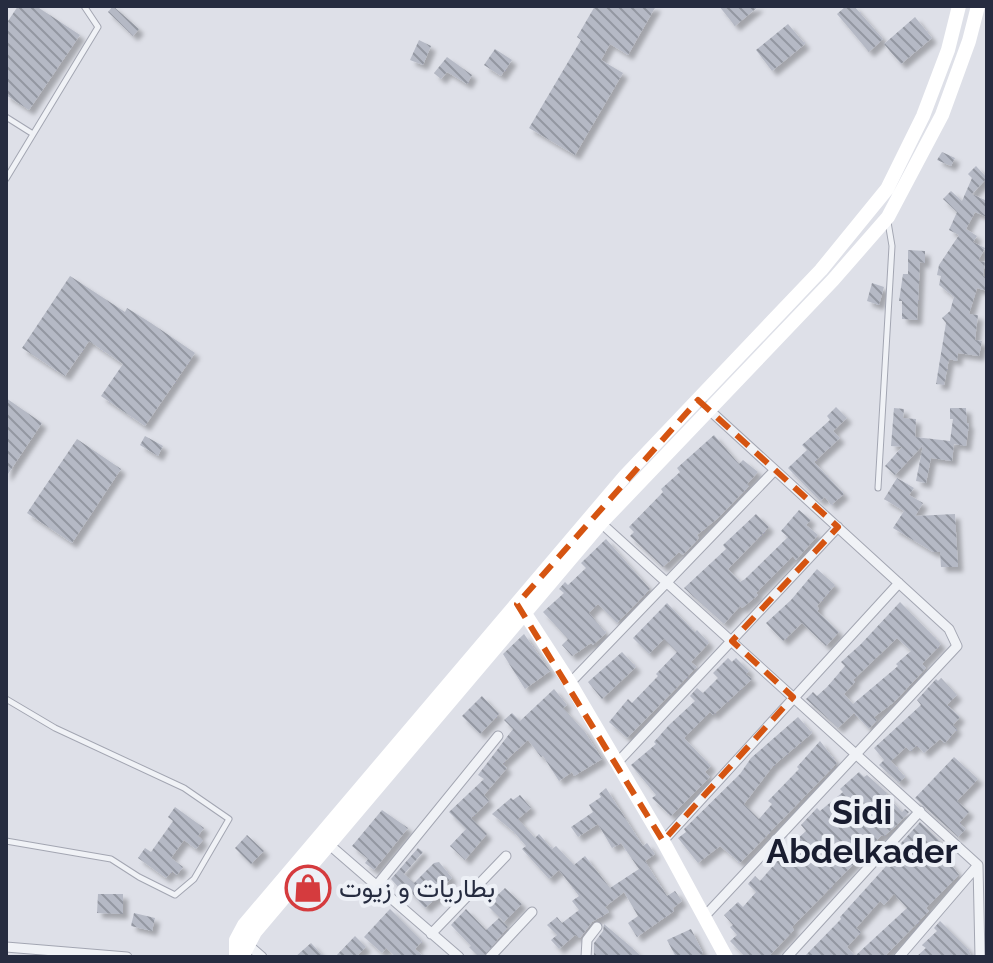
<svg xmlns="http://www.w3.org/2000/svg" width="993" height="963" font-family="Raleway,Vazirmatn,sans-serif">
<style>
.building{fill:url(#building-back-hatch);fill-rule:evenodd;filter:url(#shadow)}
.lines{fill:none;stroke-linecap:round;stroke-linejoin:round}
.lane-casing{stroke:#a3a6b2;stroke-width:7}
.street-casing{stroke:#a3a6b2;stroke-width:11}
.lane{stroke:#f0f2f6;stroke-width:5}
.street{stroke:#f0f2f6;stroke-width:9}
.secondary{stroke:#fff;stroke-width:14}
.marked{fill:none;stroke:#d55411;stroke-width:6;stroke-dasharray:16 10;stroke-linejoin:round}
.labels{text-anchor:middle;stroke-width:8;stroke-linejoin:round;paint-order:stroke}
.poi-label{font-size:26px;fill:#262c40;stroke:#edf0f6;text-anchor:start}
.district-label{font-size:34px;font-weight:bold;fill:#191d30;stroke:#edf0f6}
</style>
<defs>
<pattern id="building-back-hatch" width="6" height="6" patternUnits="userSpaceOnUse" patternTransform="scale(2)"><rect width="6" height="6" fill="#b5b9c5"/><path d="M-1 5l2 2M0 0l6 6M5-1l2 2" fill="none" stroke="#9397a1"/></pattern>
<filter id="shadow"><feDropShadow dx="5" dy="5" stdDeviation="2" flood-color="#0004"/></filter>
</defs>
<rect width="100%" height="100%" fill="#dee0e8"/>
<!-- building -->
<path class="building" d="M18,6H36L80,35L29,110L6,95V24Z
M113,6L139,29L133,36L108,12Z
M595,6H656L628,55L610,44L601,60L623,73L575,155L529,128L581,40L577,37Z
M719,6H759L735,26Z
M846,6H854L883,39L869,52L837,14Z
M915,17L932,38L901,64L884,44Z
M788,24L805,44L772,71L756,50Z
M419,40L431,46L423,65L410,60Z
M495,49L512,60L501,76L484,65Z
M447,57L472,75L467,84L447,72L441,79L434,73Z
M942,152L955,158L951,166L937,160Z
M976,166L987,178L972,194L987,201V217L975,212L966,229L977,236L973,242L985,248L978,261L985,262L983,276L987,277V291L977,288L969,314L978,315L975,340L982,341L979,356L958,353L957,361L949,359L944,385L936,384L946,323L942,318L950,311L954,297L939,285L941,276L937,275L939,265L959,235L949,230L957,212L943,199L951,191L962,201L972,178L968,174Z
M908,250L925,251V263L920,262L917,320L902,319V301H899L903,274H908Z
M70,276L125,312L127,308L151,323L195,353L145,426L101,396L123,364L89,341L65,376L22,348Z
M872,283L884,287L879,305L867,301Z
M6,398L42,423L6,477Z
M836,407L847,418L833,431L840,438L814,462L844,494L831,505L825,497L820,501L788,468L807,450L802,445L830,420L827,416Z
M894,408L904,409L903,418L916,419L915,437L950,441L953,419H950V408H966L967,423L969,424L966,446L954,444L952,461L931,458L926,483L916,481L923,445L895,475L885,466L902,447L891,446Z
M714,435L739,464L743,460L758,472L747,484L749,486L718,518L697,535L699,538L683,555L679,552L663,567L630,536L634,532L629,527L663,492L661,489L680,472L677,468Z
M145,436L163,446L158,456L140,445Z
M77,439L121,469L72,543L27,513Z
M897,478L914,488L909,495L923,503L915,516L955,514L958,567H941L940,552H933L893,528L904,511L884,499Z
M799,510L811,520L806,525L818,535L796,560L793,556L756,593L758,595L742,608L740,606L724,624L684,588L726,549L723,545L756,514L769,527L728,569L740,582L745,579L788,537L781,531Z
M606,539L650,589L617,623L598,604L589,613L606,633L593,645L591,643L572,656L562,645L568,639L543,612L564,593L559,589L565,582L568,585L586,568L581,563Z
M817,569L835,585L817,606L819,609L817,611L839,632L826,646L802,623L783,641L766,623L791,600Z
M900,602L941,644L922,664L926,668L894,702L874,717L877,720L869,729L854,713L838,728L806,699L813,692L817,696L827,687L845,666L841,662L861,644ZM897,638L911,651L896,664L898,666L853,704L844,694L855,682L853,680Z
M667,603L695,632L697,630L709,643L691,662L697,667L627,738L609,722L628,699L632,703L658,676L656,674L677,652L664,639L649,654L633,638Z
M524,634L550,671L525,689L503,654Z
M622,652L636,667L602,699L588,682Z
M728,658L732,662L736,658L749,671L746,674L752,679L713,715L710,712L684,738L711,766L705,772L710,777L671,816L652,798L656,795L631,765L656,744L654,742L669,725L695,701L690,696L697,688L703,693L718,678L713,673Z
M941,678L957,695L947,705L960,717L953,725L957,729L945,743L940,739L924,753L917,745L910,751L906,747L891,761L905,777L899,783L879,765L884,760L874,748L921,705L917,700L936,679L938,681Z
M554,689L567,705L563,708L585,732L602,759L574,776L572,772L559,781L543,756L541,757L528,740L502,764L507,768L484,795L489,801L471,818L487,834L465,860L450,846L466,829L449,812L484,779L478,775L513,729L504,720L512,713L520,721Z
M482,696L499,714L480,734L462,716Z
M798,717L812,733L773,766L744,804L759,819L772,804L768,801L799,769L797,767L820,741L837,763L740,863L720,846L698,863L678,838L686,832L684,829L740,774L751,758Z
M954,757L978,779L957,801L969,812L959,823L966,829L958,837L915,798Z
M859,772L864,777L867,775L887,793L886,795L902,812L905,809L909,812L897,825L884,836L882,835L792,927L794,930L768,957H745L730,941L737,935L730,927L733,925L724,915L738,902L743,907L756,892L748,884L755,876L760,881L780,858L775,853L781,846L786,849L806,831L801,825L817,808L820,811L843,792L840,789Z
M606,788L643,846L647,843L655,854L645,861L667,896L675,891L682,901L673,908L674,911L637,937L628,923L638,916L624,892L605,907L609,912L592,922L580,938L575,935L559,949L551,940L557,935L547,925L557,917L562,923L579,910L572,901L579,896L559,870L549,879L522,849L526,846L514,832L492,814L511,798L513,800L520,795L531,808L518,819L535,838L539,834L552,849L556,846L574,865L585,856L610,888L639,869L621,843L612,848L598,824L578,837L571,827L593,812L589,805L601,797L599,794Z
M175,807L204,828L198,836L203,840L196,849L184,840L171,858L183,867L177,875L172,871L166,878L138,858L145,848L151,852L173,821L168,817Z
M382,810L408,828L374,870L365,863L368,859L352,846Z
M920,822L942,843L938,847L959,875L926,908L929,911L923,917L884,957H804L841,919L840,917L887,865L884,862ZM894,894L907,908L855,956L847,947L861,932L856,928L880,901L884,905Z
M247,835L264,851L251,864L235,848Z
M418,848L423,852L404,874L414,883L434,863L439,862L452,878L437,892L440,895L425,908L405,886L401,890L391,879Z
M505,888L522,904L504,922L487,905Z
M98,894H123V914L97,913Z
M390,909L422,941L415,949L424,957H396L386,948L382,953L364,937Z
M466,909L486,930L499,918L508,927L483,957H479L469,947L471,946L451,925Z
M134,913L155,918L152,931L131,926Z
M940,921L967,948L972,957H916L926,948L922,945L937,931L934,928Z
M604,924L630,946L642,957H594V943L603,931Z
M691,929L703,953L699,957H676L667,940Z
M355,936L366,947L356,957H335Z
M311,943L324,957H295Z"/>
<g class="lines">
<!-- lane casing -->
<g class="lane-casing">
<path id="lane" d="M6,117L33,134
M6,179L98,27L84,6
M878,488L892,246L888,222
M6,699L55,728L184,788L229,819L194,879L175,895L139,877L111,859L6,841"/>
</g>
<!-- street casing -->
<g class="street-casing">
<path id="street" d="M601,523L978,865L899,957
M570,683L775,470
M616,764L838,527
M325,841L459,957
M663,841L899,583
M978,865L980,957
M377,885L498,736
M704,917L957,646L949,629L706,407
M431,934L506,856
M247,944L262,957
M6,947L127,957
M490,957L532,912
M586,957L587,940L597,927
M787,957L920,811"/>
</g>
<!-- lane -->
<use href="#lane" class="lane"/>
<!-- street -->
<use href="#street" class="street"/>
<!-- secondary -->
<path class="secondary" d="M522,609L570,683L663,841L726,957
M236,957V940L244,925L625,476L821,270L887,189L923,116L948,50L959,6
M242,957L255,932L601,523L833,280L888,217L942,115L969,41L978,6"/>
</g>
<!-- marked area -->
<path class="marked" d="M698,400L838,527L732,641L793,697L663,841L517,604Z"/>
<!-- icons -->
<defs>
<g id="shop-ring" transform="scale(2.3)"><circle r="9.5" fill="#edf0f6" stroke="#d53b3e" stroke-width="1.5"/><path d="M-5-2.5h2.3a2.7 3.5 0 0 1 5.4 0H5L5.5 6h-11ZM-1.5-2.5h3a1.5 2.3 0 0 0-3 0Z" fill="#d53b3e"/></g>
</defs>
<g fill-rule="evenodd">
<use href="#shop-ring" x="308" y="888"/>
</g>
<g class="labels">
<!-- poi labels -->
<g class="poi-label">
<text x="339" y="897">بطاريات و زيوت</text>
</g>
<!-- district labels -->
<g class="district-label">
<text x="862" y="824">Sidi<tspan x="862" dy="39">Abdelkader</tspan></text>
</g>
</g>
<!-- border -->
<rect width="993" height="963" fill="none" stroke="#262c40" stroke-width="16"/>
</svg>
